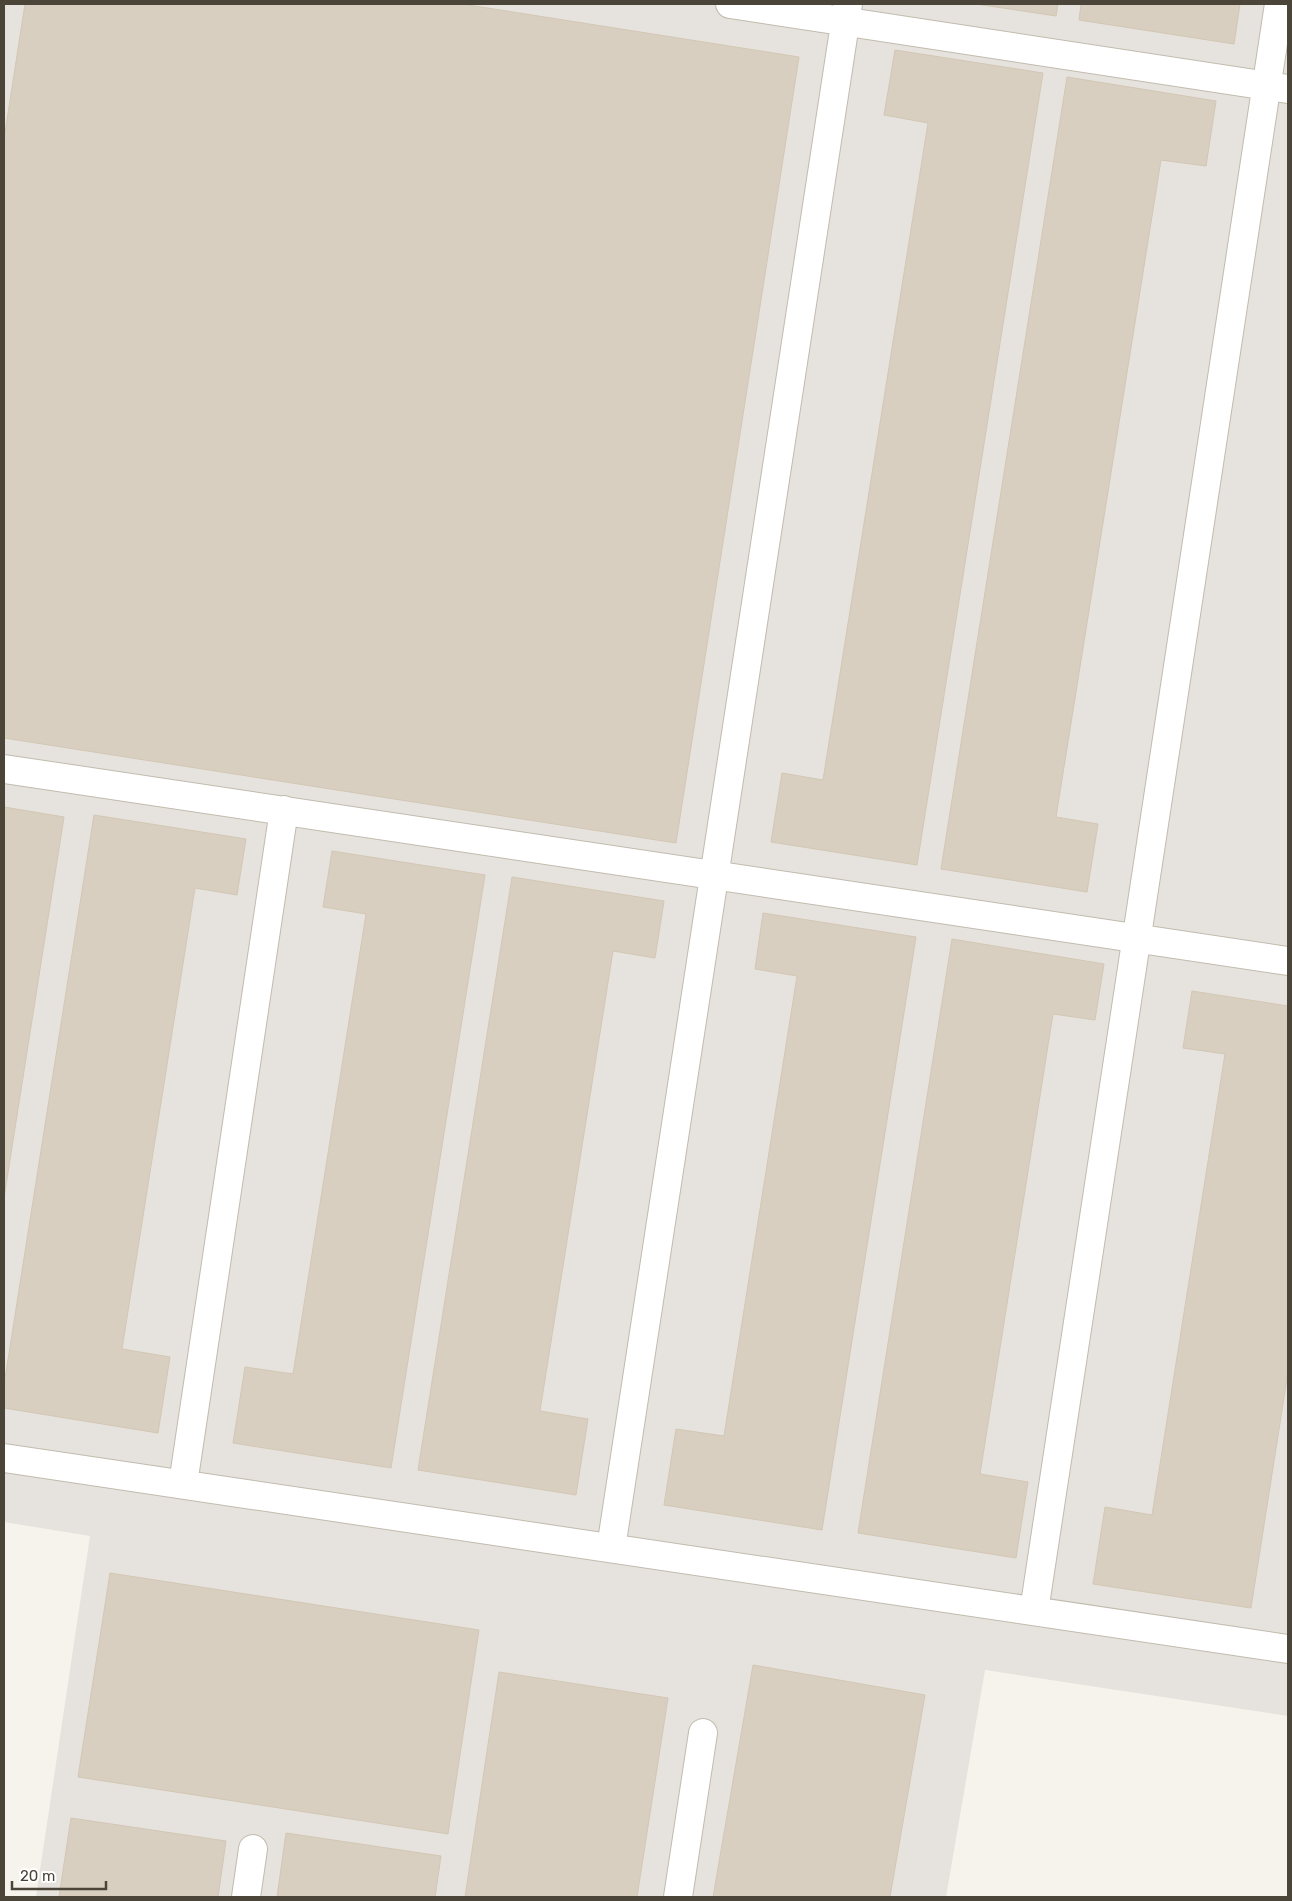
<svg xmlns="http://www.w3.org/2000/svg" width="1292" height="1901" font-family="Rubik,sans-serif">
<style>
.industrial{fill:#e6e2dd}
.building{fill:#d8cfc1;stroke:#d3c7b4}
.lines{fill:none;stroke-linecap:round;stroke-linejoin:round}
.minor-casing{stroke:#c2bbae;stroke-width:30}
.minor{stroke:#fff;stroke-width:28}
</style>
<rect width="100%" height="100%" fill="#f6f3ec"/>
<!-- industrial -->
<path class="industrial" d="M4,4H1288V1716L985,1670L946,1897H36L90,1536L4,1522Z"/>
<!-- building -->
<path class="building" d="M25,4H462L799,57L676,843L4,738V139Z
M976,4H1058L1056,16Z
M1081,4H1240L1234,44L1079,20Z
M895,50L1043,73L917,865L771,842L782,773L823,780L928,123L884,115Z
M1067,77L1216,101L1206,166L1161,160L1056,817L1098,824L1087,892L941,869Z
M4,807L64,817L4,1198Z
M94,815L246,839L237,895L195,888L122,1349L170,1357L158,1433L4,1408V1385Z
M332,851L485,875L391,1468L233,1443L245,1367L293,1374L366,914L323,907Z
M512,877L664,901L655,958L613,951L540,1411L588,1419L576,1495L418,1470Z
M763,913L916,937L822,1530L664,1505L676,1429L724,1436L797,976L755,969Z
M952,939L1104,964L1095,1020L1053,1014L980,1474L1028,1482L1016,1558L858,1533Z
M1192,991L1288,1006V1372L1251,1608L1093,1584L1105,1507L1152,1515L1225,1054L1183,1048Z
M110,1573L479,1630L448,1834L78,1777Z
M753,1665L925,1695L890,1897H713Z
M499,1672L668,1698L637,1897H465Z
M71,1818L226,1841L218,1897H59Z
M286,1833L441,1856L435,1897H277Z"/>
<g class="lines">
<!-- minor casing -->
<g class="minor-casing">
<path id="minor" d="M730,4L1288,89
M4,769L1288,961
M4,1458L1288,1649
M183,1484L284,810
M611,1548L848,4
M1034,1611L1279,4
M246,1897L253,1849
M678,1897L703,1733"/>
</g>
<!-- minor -->
<use href="#minor" class="minor"/>
</g>
<!-- border -->
<rect width="1292" height="1901" fill="none" stroke="#4b4439" stroke-width="10"/>
<!-- scale -->
<path d="M12 1881v8h94v-8" fill="none" stroke="#4b4439" stroke-width="2.5"/>
<text x="20" y="1881" font-size="15" fill="#4b4439" stroke="#ffffff" stroke-width="4" paint-order="stroke">20 m</text>
</svg>
